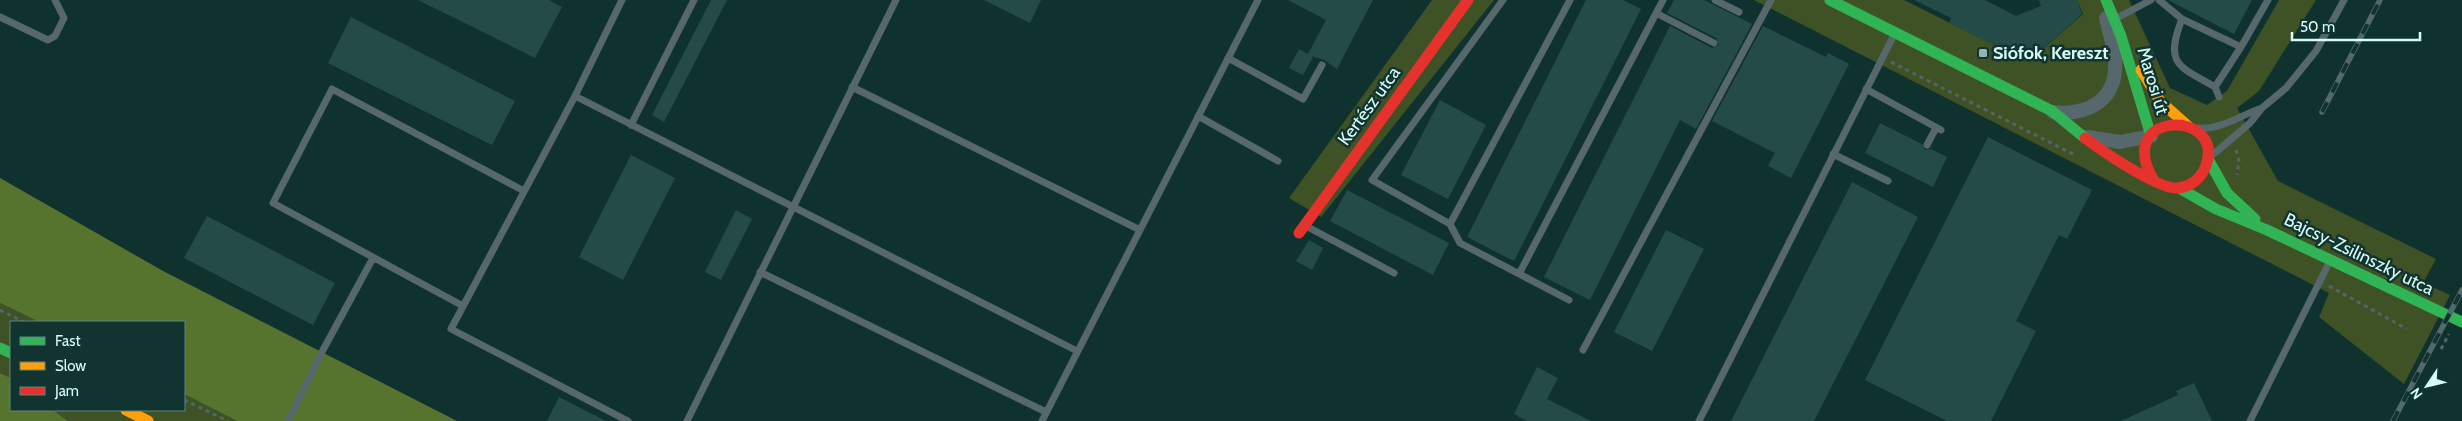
<svg xmlns="http://www.w3.org/2000/svg" width="2462" height="421" font-family="Cabin,sans-serif">
<style>
.green{fill:#3e5226}
.forest{fill:#57742e}
.building{fill:#254b48}
.lines{fill:none;stroke-linecap:round;stroke-linejoin:round}
.path{stroke:#536667;stroke-width:3;stroke-dasharray:4 4;stroke-linecap:butt}
.lane{stroke:#57686c;stroke-width:7}
.street{stroke:#57686c;stroke-width:14}
.fast{stroke:#30b455;stroke-width:11}
.slow{stroke:#ff9f0a;stroke-width:11}
.jam{stroke:#e5322d;stroke-width:11}
.rail-casing{stroke:#54696a;stroke-width:5.5}
.rail{stroke:#123430;stroke-width:4;stroke-dasharray:11;stroke-linecap:butt}
.poi-dot{fill:#91b6b2;stroke:#123430;stroke-width:2}
.labels{text-anchor:middle;stroke-width:5;stroke-linejoin:round;paint-order:stroke}
.poi-label{font-size:18px;font-weight:bold;fill:#d7fdf8;stroke:#123430;text-anchor:start}
.street-label{font-size:18px;fill:#d7fdf8;stroke:#123430}
</style>
<rect width="100%" height="100%" fill="#0f322f"/>
<!-- green -->
<path class="green" d="M1432,0H1494L1321,217L1289,198Z
M1754,0H1904L2028,62L2083,14L2077,0H2129L2170,88L2207,105L2227,91L2279,0H2316L2259,91L2237,108L2278,181L2436,259L2423,283L2450,295L2404,384L2319,317L2329,293Z
M0,303L39,322H11V378L0,373Z
M184,394L237,421H68L53,410H184Z"/>
<!-- forest -->
<path class="forest" d="M0,178L163,271L457,421H237L184,394V322H39L0,303Z
M0,373L11,378V410H53L68,421H0Z"/>
<!-- building -->
<path class="building" d="M418,0H549L562,7L535,58Z
M711,0H727L664,122L652,115Z
M984,0H1041L1030,23Z
M1288,0H1373L1337,69L1324,60L1311,56L1313,57L1303,75L1289,68L1299,49L1308,54L1326,20Z
M1586,0H1623L1641,9L1514,261L1467,237Z
M1674,0H1704L1752,24L1696,129L1680,120L1590,300L1544,277L1670,26L1712,48L1719,45L1716,38L1667,13Z
M1914,0H1985L2016,16L2041,6L2039,0H2077L2082,14L2028,62L1949,23L1951,18Z
M2168,0H2252L2234,34Z
M351,17L515,101L492,145L328,63Z
M1763,26L1826,57L1828,53L1849,64L1791,178L1768,166L1775,153L1712,121Z
M1440,100L1486,125L1448,199L1401,175Z
M1880,123L1922,144L1925,150L1931,149L1947,157L1933,187L1865,153Z
M1988,137L2092,190L2067,239L2059,235L2016,321L2036,331L1991,421H1947L1865,380Z
M631,155L675,178L623,280L579,257Z
M1852,182L1918,217L1814,421H1731Z
M1347,190L1449,243L1433,275L1330,221Z
M736,210L752,219L721,280L705,272Z
M207,216L335,283L313,325L184,258Z
M1666,230L1704,249L1652,351L1614,332Z
M1309,240L1323,248L1312,270L1296,261Z
M1537,367L1558,378L1547,399L1591,421H1527L1514,414Z
M2194,383L2212,421H2121L2178,395L2176,391Z
M559,397L606,421H547Z"/>
<g class="lines">
<!-- path -->
<path class="path" d="M1891,62L2075,155
M2236,150L2239,161L2237,175
M2329,286L2407,329
M0,310L24,322
M2441,349L2449,334
M184,400L228,421"/>
<!-- lane -->
<path class="lane" d="M622,0L575,96L451,329L628,421
M1503,0L1372,180L1450,224L1460,243L1569,300
M1715,0L1739,12
M2159,0L2182,19L2241,47L2268,0
M1656,13L1714,43
M0,17L48,40L55,36L64,18L55,0
M2115,19L2151,0
M2182,19C2164,65 2179,66 2215,87L2219,97
M1228,58L1303,99L1322,65
M852,87L1140,230
M2215,87L2241,47
M1866,89L1941,130
M575,96L1077,351
M1198,116L1278,161
M631,125L694,0
M2199,128C2221,130 2241,115 2262,108
M1927,145L1936,128
M1833,154L1888,181
M2210,157L2250,123L2262,108L2286,88L2316,51L2344,0
M1450,224L1570,0
M1306,226L1394,273
M760,272L1046,412
M1519,274L1663,0
M463,306L273,203L332,89L524,191
M1583,350L1771,0
M288,421L323,350L373,258
M687,421L896,0
M1042,421L1258,0
M1699,421L1894,35
M2250,421L2330,261"/>
<!-- street -->
<path class="street" d="M2053,112C2088,116 2118,100 2115,60C2114,46 2109,32 2106,18
M2088,137L2120,142L2151,136"/>
<!-- fast -->
<path class="fast" d="M1830,0L2052,111L2085,138
M2106,0L2121,36L2151,136
M2208,159L2227,193L2255,219
M2179,188L2216,209L2267,230L2462,322
M0,348L11,353"/>
<!-- slow -->
<path class="slow" d="M2141,70L2160,101L2189,127
M126,410L148,421"/>
<!-- jam -->
<path class="jam" d="M2085,138C2102,151 2159,190 2178,188C2190,187 2200,179 2205,168C2229,109 2113,109 2153,179
M1299,233L1468,0"/>
<!-- rail casing -->
<g class="rail-casing">
<path id="rail" d="M2322,112L2380,0
M2393,421L2462,290"/>
</g>
<!-- rail -->
<use href="#rail" class="rail"/>
</g>
<!-- markers -->
<rect class="poi-dot" x="1978" y="48" width="10" height="10" rx="2.5"/>
<g class="labels">
<!-- poi labels -->
<g class="poi-label">
<text x="1993" y="59">Siófok, Kereszt</text>
</g>
<!-- street labels -->
<g class="street-label">
<text transform="translate(2153 81) rotate(73)" y="6">Marosi út</text>
<text transform="translate(1369 106) rotate(-54)" y="6">Kertész utca</text>
<text transform="translate(2359 254) rotate(26)" y="6">Bajcsy-Zsilinszky utca</text>
</g>
</g>
<!-- legend -->
<rect x="10" y="321" width="175" height="90" fill="#123430" stroke="#618480"/>
<rect x="20" y="337" width="25" height="8" fill="#30b455" stroke="#618480"/>
<text x="55" y="346" font-size="15" fill="#d7fdf8">Fast</text>
<rect x="20" y="362" width="25" height="8" fill="#ff9f0a" stroke="#618480"/>
<text x="55" y="371" font-size="15" fill="#d7fdf8">Slow</text>
<rect x="20" y="387" width="25" height="8" fill="#e5322d" stroke="#618480"/>
<text x="55" y="396" font-size="15" fill="#d7fdf8">Jam</text>
<!-- north arrow -->
<g transform="translate(2427 386) rotate(235)" stroke="#123430" stroke-width="4" paint-order="stroke">
<path d="M0-4L9 19L0 12L-9 19Z" fill="#d7fdf8"/>
<text y="-8" font-size="14" font-weight="bold" text-anchor="middle" fill="#d7fdf8">N</text>
</g>
<!-- scale -->
<path d="M2292 32v8h128v-8" fill="none" stroke="#d7fdf8" stroke-width="2.5"/>
<text x="2300" y="32" font-size="15" fill="#d7fdf8" stroke="#123430" stroke-width="4" paint-order="stroke">50 m</text>
</svg>
